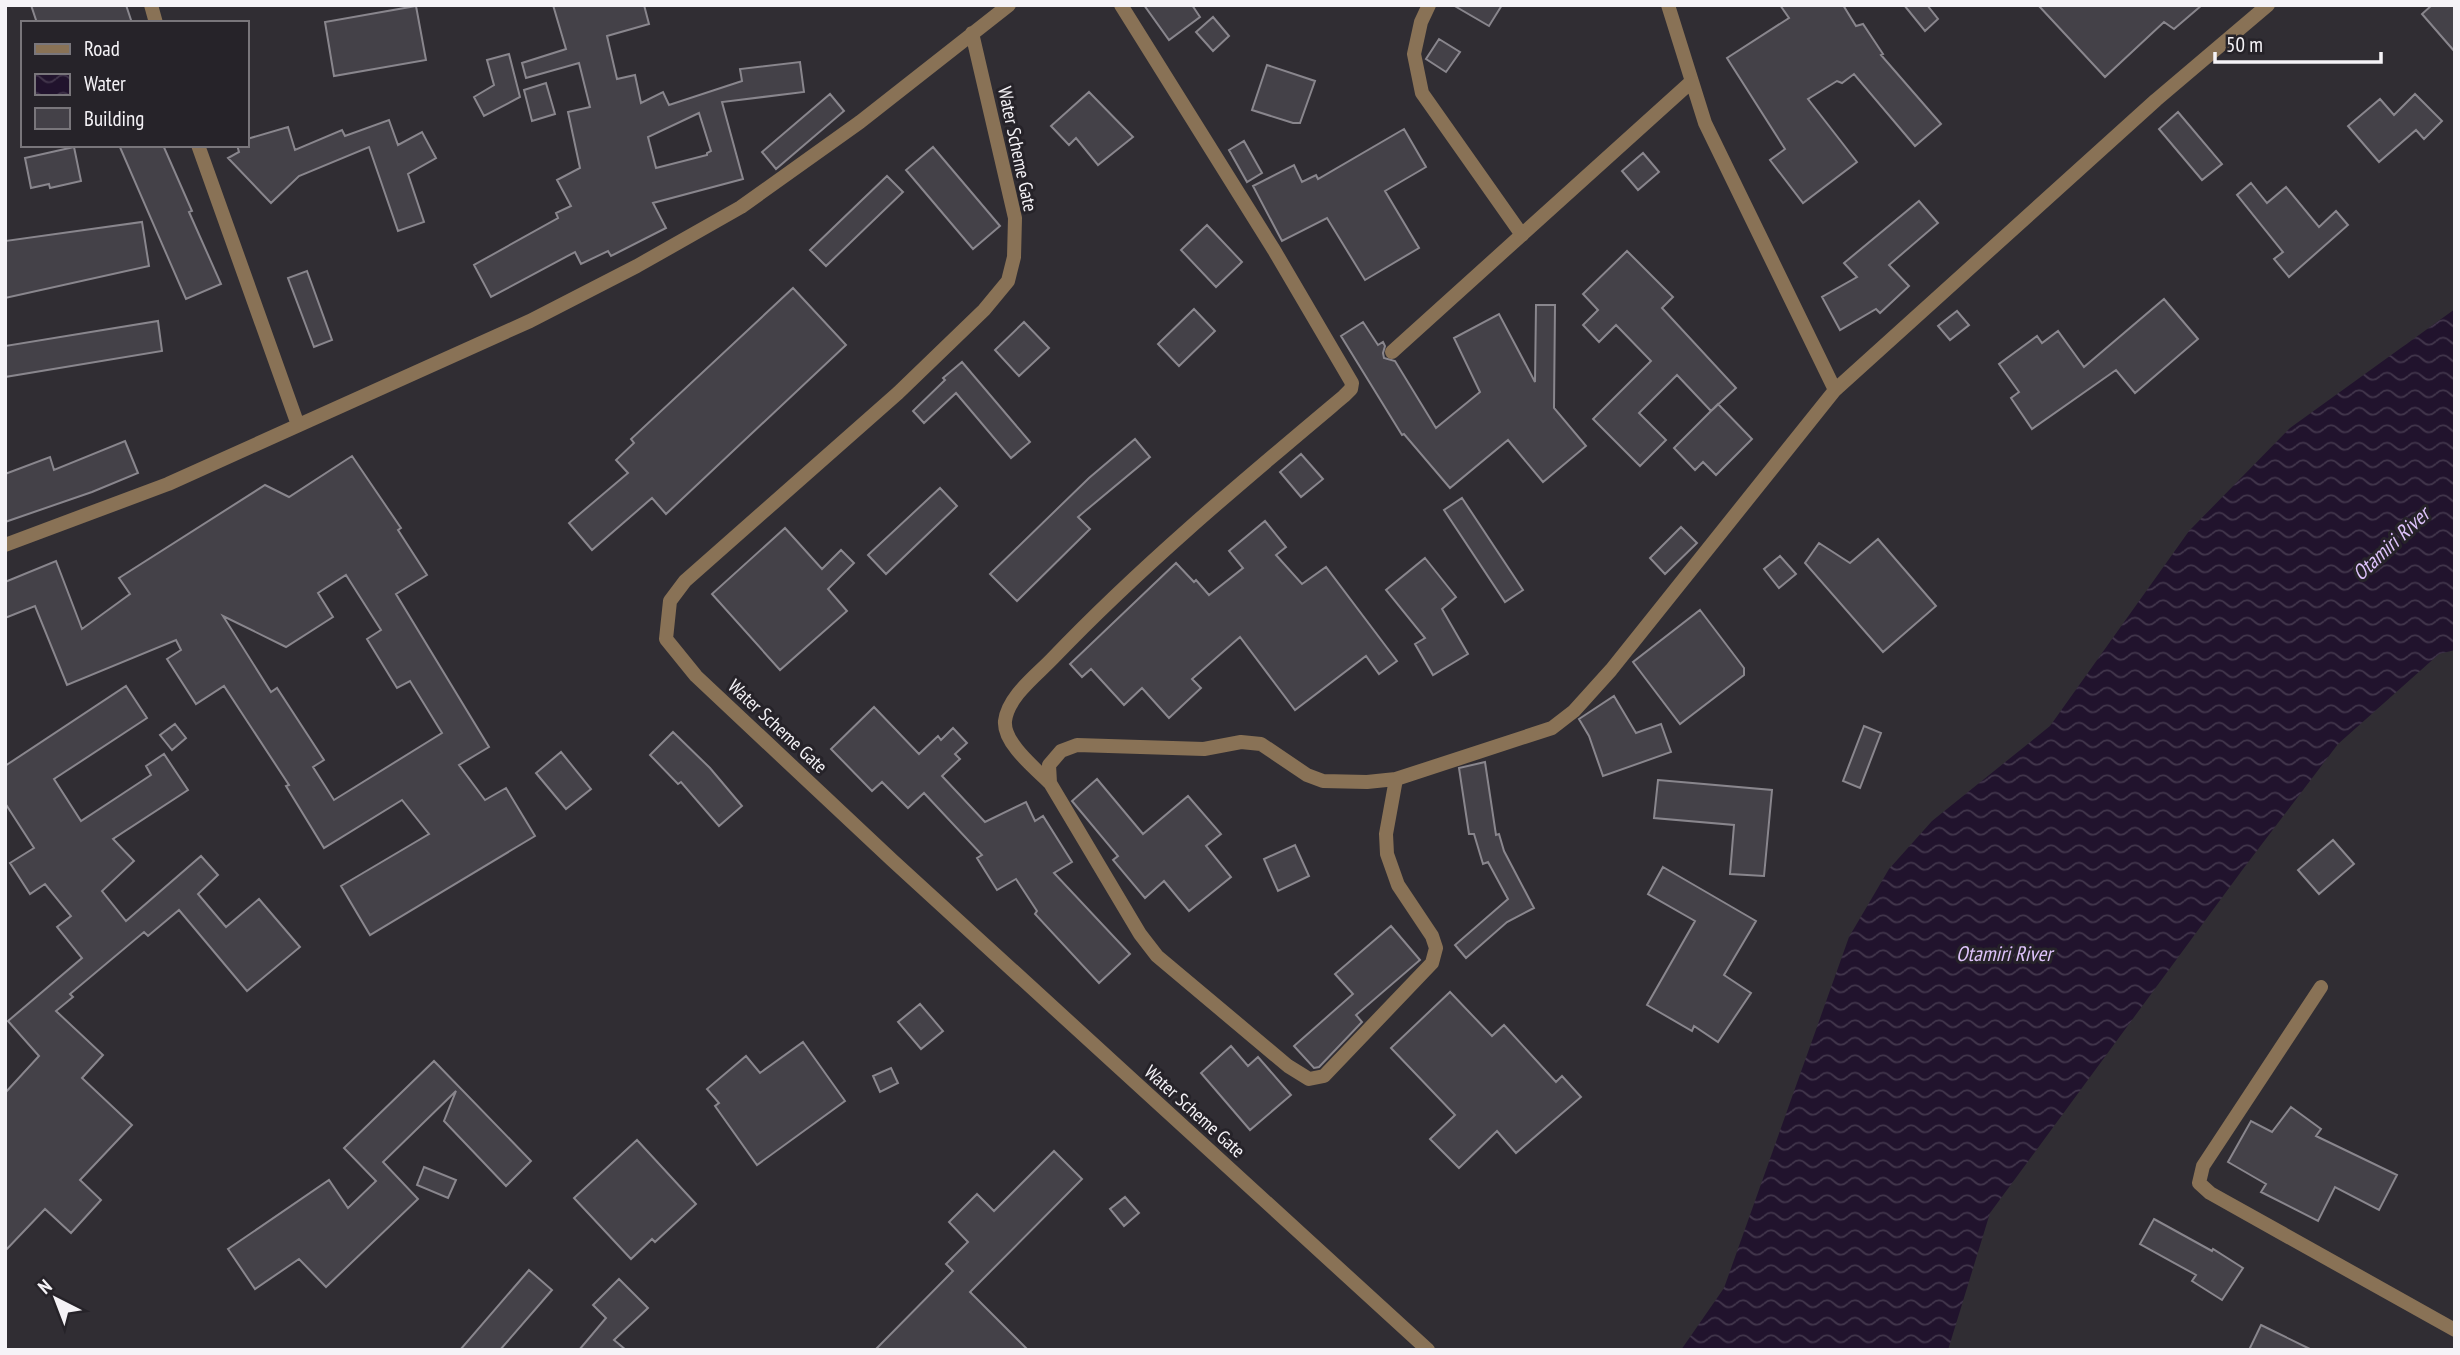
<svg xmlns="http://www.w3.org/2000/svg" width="2460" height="1355" font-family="'PT Sans Narrow',sans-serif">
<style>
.water{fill:url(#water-waves)}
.building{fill:#444148;stroke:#89868d;stroke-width:2;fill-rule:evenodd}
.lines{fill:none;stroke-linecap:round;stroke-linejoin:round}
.minor{stroke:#897256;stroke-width:14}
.labels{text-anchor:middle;stroke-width:6;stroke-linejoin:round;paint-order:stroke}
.street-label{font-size:19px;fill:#f5f3f7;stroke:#262329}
.water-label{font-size:21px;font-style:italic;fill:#ddc2fa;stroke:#262329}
</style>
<defs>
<pattern id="water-waves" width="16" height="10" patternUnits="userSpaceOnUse" patternTransform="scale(1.75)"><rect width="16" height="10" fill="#21132d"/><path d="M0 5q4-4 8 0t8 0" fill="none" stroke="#42364c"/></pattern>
</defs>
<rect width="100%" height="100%" fill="#302d33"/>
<!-- water -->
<path class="water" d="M2455,309V650L2439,654L2338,744L2243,869L1990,1213L1948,1350H1681L1724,1288L1849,937L1889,869L1932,821L2050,726L2189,531L2290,428Z"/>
<!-- building -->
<path class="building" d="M31,5H126L132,23H37Z
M553,5H644L649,24L607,36L617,79L635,75L641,103L663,92L669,105L742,81L740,69L800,62L804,92L722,102L743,179L653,203L666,228L611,256L608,251L581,264L575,252L491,297L474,265L558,218L556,213L571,206L557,180L580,168L568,112L590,107L579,63L526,78L522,63L566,49ZM699,113L711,151L707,153V155L656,168L648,137Z
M1144,5H1192L1200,17L1169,40Z
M1453,5H1502L1489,26Z
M1780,5H1843L1856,26L1863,24L1883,54L1881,55L1941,124L1915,146L1854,74L1842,83L1837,81L1808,99L1857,162L1803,203L1770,160L1785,149L1727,58L1789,18Z
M1904,5H1927L1938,19L1925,31Z
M2038,5H2202L2174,29L2164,22L2105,77Z
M2432,5H2455V52L2422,14Z
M416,6L426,60L334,76L325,22Z
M1213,17L1229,36L1213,51L1196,32Z
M1439,39L1460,52L1446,72L1426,59Z
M509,54L520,97L484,116L474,97L494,85L487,60Z
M1267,65L1315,81L1300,123H1293L1252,110Z
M546,83L555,114L532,121L524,90Z
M1089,92L1133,137L1098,165L1076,138L1069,145L1051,126Z
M830,94L844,111L776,169L762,152Z
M2415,94L2442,121L2424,139L2416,130L2379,162L2348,126L2380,99L2394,115Z
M2178,112L2222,164L2202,180L2159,129Z
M389,120L398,145L422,132L436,158L408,174L424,222L398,231L369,147L299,176L271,203L228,158L239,152L237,145H247V139L288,127L295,150L342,130L345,136Z
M1404,129L1426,167L1385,191L1419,248L1365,280L1327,218L1282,241L1253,186L1294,165L1302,182L1316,175L1318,179Z
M1244,141L1262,173L1247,182L1229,150Z
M119,145H163L192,211L189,212L221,284L186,299Z
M74,147L81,181L50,188L49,184L31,188L25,158Z
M933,147L1000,226L973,249L906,170Z
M1643,153L1659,172L1638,190L1622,171Z
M887,176L903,192L826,266L810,250Z
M2251,183L2267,203L2286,187L2319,227L2336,211L2348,225L2289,277L2274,259L2283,252L2237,195Z
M1919,201L1938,223L1889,265L1909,286L1880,313L1876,309L1840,330L1822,297L1857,277L1844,263Z
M142,222L149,266L5,298V241Z
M1207,225L1242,262L1216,287L1181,250Z
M1627,251L1673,297L1662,308L1736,388L1711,411L1677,375L1639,413L1666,440L1640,466L1593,419L1651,361L1616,325L1599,342L1583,325L1598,310L1583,294Z
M307,271L332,340L314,347L288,278Z
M793,288L846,345L666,514L652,498L592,550L569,523L628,473L616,460L634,443L631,439Z
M2164,299L2198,339L2135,393L2116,370L2032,429L2011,398L2019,392L1999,364L2037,336L2042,343L2058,331L2084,367Z
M1536,305H1555L1554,408L1586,446L1543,482L1508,440L1450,488L1404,434L1402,435L1341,336L1363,322L1378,345L1383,342L1385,346L1383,353L1384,358L1395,361L1436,428L1480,392L1454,338L1499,314L1535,382Z
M1194,309L1215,331L1179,366L1158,344Z
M1957,311L1969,325L1950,340L1938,326Z
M158,321L162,351L5,377V346Z
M1024,322L1049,348L1019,376L995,350Z
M962,362L1030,442L1011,458L956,393L924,423L913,411L945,380L943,378Z
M1718,404L1752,439L1716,475L1703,462L1695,470L1674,448Z
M1135,439L1150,457L1078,517L1090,529L1017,601L990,574L1089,478Z
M125,441L138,473L92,492L5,522V474L50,457L54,470Z
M1301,454L1323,479L1301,497L1280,472Z
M352,456L401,528L398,530L427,575L396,594L489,747L459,765L485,800L506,788L535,836L370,935L341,886L429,834L402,800L324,848L286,786L289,785L224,686L196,704L167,659L181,650L176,640L67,685L35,606L5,618V582L56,561L82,629L130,594L119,578L265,485L289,497ZM346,575L381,630L367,639L397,688L410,681L442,733L334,800L313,767L324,760L277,688L271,692L223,616L286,647L333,617L318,593Z
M940,488L957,506L886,574L868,555Z
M1462,498L1523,590L1505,602L1444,510Z
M1265,521L1286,547L1276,555L1302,584L1326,567L1397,661L1379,674L1366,656L1295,710L1240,637L1192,679L1201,688L1169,718L1142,688L1124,705L1091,669L1082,677L1070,664L1176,563L1194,582L1196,580L1209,595L1243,568L1229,551Z
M1681,527L1697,543L1665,574L1650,558Z
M785,528L822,569L841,550L854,563L828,589L847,611L780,670L712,594Z
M1878,539L1936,606L1883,652L1805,563L1819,543L1850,563Z
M1780,556L1796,574L1779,588L1764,569Z
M1425,558L1456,597L1442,609L1468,654L1433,675L1415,644L1425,638L1386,590Z
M1700,610L1744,668V675L1680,724L1633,662Z
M126,686L147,718L54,779L81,821L151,775L146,766L164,754L188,790L113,839L134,861L102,891L126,921L201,856L218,875L198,894L226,927L259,899L300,947L247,991L179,910L148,936L144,932L70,994L73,997L56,1011L103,1055L82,1078L132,1125L80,1180L101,1200L71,1233L45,1209L5,1251V1093L39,1056L8,1021L82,958L57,927L71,916L45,884L30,894L10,863L34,848L5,803V766Z
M1614,696L1636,733L1661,724L1671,752L1603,776L1589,736L1579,719Z
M874,707L919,754L938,736L941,740L953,728L967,743L955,754L960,759L942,776L985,822L1026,802L1035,821L1043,816L1072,862L1054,873L1130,954L1099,983L1035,914L1037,911L1016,879L997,890L977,858L982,855L924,793L908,808L882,782L872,791L831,749Z
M175,724L186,738L172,750L160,735Z
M1864,726L1881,733L1860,788L1843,781Z
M673,732L710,768L742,806L719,826L681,782L678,784L650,755Z
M561,752L591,789L566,809L536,773Z
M1485,762L1496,835L1499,834L1504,851L1534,908L1507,922L1466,958L1455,945L1508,899L1488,862L1483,864L1474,834H1469L1459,768Z
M1097,779L1143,834L1188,796L1221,834L1206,846L1231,877L1189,911L1164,881L1145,898L1113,860L1118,856L1072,801Z
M1658,780L1772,790L1764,876L1730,874L1734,825L1654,818Z
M2333,840L2354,864L2319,894L2298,870Z
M1295,845L1309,876L1278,891L1264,859Z
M1663,867L1756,921L1724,975L1751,993L1718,1042L1694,1026L1692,1031L1647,1005L1695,921L1648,894Z
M1391,926L1420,960L1356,1015L1362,1022L1319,1067L1314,1068L1294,1046L1353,994L1335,974Z
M1450,992L1492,1036L1504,1025L1556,1082L1562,1076L1581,1097L1516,1153L1497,1131L1459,1168L1430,1139L1455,1115L1391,1048Z
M920,1004L943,1031L921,1049L898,1022Z
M803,1042L845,1101L757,1165L715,1106L719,1103L707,1089L746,1056L760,1073Z
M1231,1046L1248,1066L1258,1057L1291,1095L1250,1130L1201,1073Z
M434,1061L531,1161L506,1186L444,1121L456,1091L383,1162L418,1199L326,1287L299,1259L255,1289L228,1249L329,1180L348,1208L376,1181L344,1148Z
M891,1068L898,1083L880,1092L873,1076Z
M2291,1107L2321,1129L2316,1136L2397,1175L2379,1210L2335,1187L2318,1221L2261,1192L2266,1184L2228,1162L2251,1121L2272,1132Z
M637,1140L696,1204L655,1242L652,1239L631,1259L574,1198Z
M1054,1151L1082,1179L970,1292L1028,1350H875L953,1271L946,1264L968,1242L949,1222L977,1194L994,1211Z
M424,1167L456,1180L448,1198L417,1185Z
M1125,1197L1139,1213L1124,1226L1110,1209Z
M2154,1219L2212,1251L2213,1249L2243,1268L2222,1300L2192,1281L2196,1275L2140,1244Z
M529,1270L552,1290L500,1350H460Z
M619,1279L648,1308L614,1340L626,1350H579L606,1318L593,1305Z
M2261,1325L2312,1350H2249Z"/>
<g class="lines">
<!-- minor -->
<path class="minor" d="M151,5L156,23
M1429,5L1421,22L1414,54L1422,93L1522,235
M1668,5L1705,123L1835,390
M972,33L1015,218L1014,257L1008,281L984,310L898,393L685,581L670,601L666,639L696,676L892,860L1428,1350
M198,145L298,425
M1392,352L1691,82
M5,545L168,484L530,321L637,266L741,207L860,122L1009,5
M1396,779L1386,834L1387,854L1398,885L1432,936L1436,948L1432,963L1324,1076L1309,1079L1288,1066L1157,956L1140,934L1050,783L1049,765L1061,751L1077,745L1204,749L1241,742L1261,744L1307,775L1323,781L1367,782L1396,779L1552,728L1574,711L1611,670L1835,390L2156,100L2268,5
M1050,783C1036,769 1003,743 1005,721C1008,696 1037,675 1053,658C1143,564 1244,480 1344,396L1351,389L1352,383L1274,250L1121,5
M2321,987L2203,1166L2199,1183L2210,1193L2455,1330"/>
</g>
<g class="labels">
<!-- street labels -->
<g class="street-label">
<text transform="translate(1018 149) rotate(78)" y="7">Water Scheme Gate</text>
<text transform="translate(778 726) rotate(43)" y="7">Water Scheme Gate</text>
<text transform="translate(1195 1111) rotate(42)" y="7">Water Scheme Gate</text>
</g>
<!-- water labels -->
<g class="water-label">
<text transform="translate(2391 544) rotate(-43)" y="7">Otamiri River</text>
<text x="2004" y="961">Otamiri River</text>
</g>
</g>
<!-- border -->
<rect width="2460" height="1355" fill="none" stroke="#f5f3f7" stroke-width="14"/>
<!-- legend -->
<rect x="21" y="21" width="228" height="126" fill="#262329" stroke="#79767b" stroke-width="2"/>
<rect x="35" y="44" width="35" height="10" fill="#897256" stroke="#79767b" stroke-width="2"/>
<text x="84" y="56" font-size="21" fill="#f5f3f7">Road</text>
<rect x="35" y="74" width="35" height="21" fill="url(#water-waves)" stroke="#79767b" stroke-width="2"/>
<text x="84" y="91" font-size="21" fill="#f5f3f7">Water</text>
<rect x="35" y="108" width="35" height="21" fill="#444148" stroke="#79767b" stroke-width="2"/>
<text x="84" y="126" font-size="21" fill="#f5f3f7">Building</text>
<!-- north arrow -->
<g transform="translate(56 1299) rotate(318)" stroke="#262329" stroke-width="5" paint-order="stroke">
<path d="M0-5L12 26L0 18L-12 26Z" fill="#f5f3f7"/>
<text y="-10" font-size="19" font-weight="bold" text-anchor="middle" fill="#f5f3f7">N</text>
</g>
<!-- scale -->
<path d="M2215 52v10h166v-10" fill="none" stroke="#f5f3f7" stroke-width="3.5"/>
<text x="2226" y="52" font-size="21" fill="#f5f3f7" stroke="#262329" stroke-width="5" paint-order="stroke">50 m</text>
</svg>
